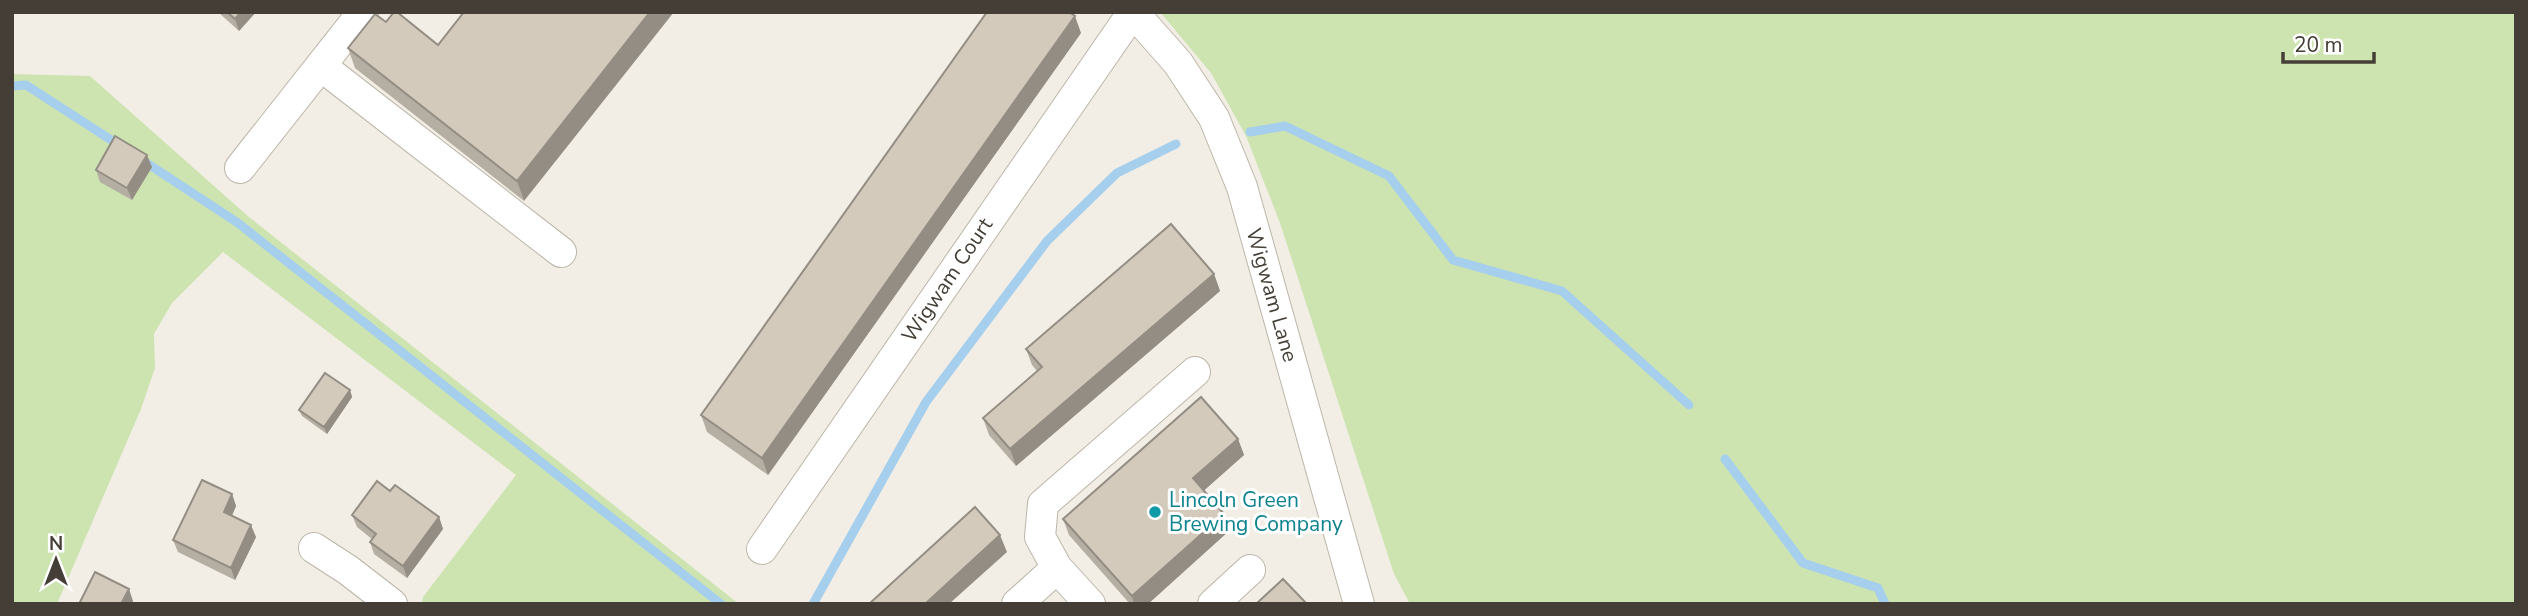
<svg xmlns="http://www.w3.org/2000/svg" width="2528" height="616" font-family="'Nunito Sans',sans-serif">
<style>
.green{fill:#cde4b1}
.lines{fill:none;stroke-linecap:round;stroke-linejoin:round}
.stream{stroke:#a5cfec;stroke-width:9}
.minor-casing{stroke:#bdb6a9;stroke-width:32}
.minor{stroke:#fff;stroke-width:30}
.wall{fill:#b5aea2}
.shaded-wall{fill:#948d84}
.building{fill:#d3cabc;stroke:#948d84;stroke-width:2}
.culture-dot{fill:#0f9aa8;stroke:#fff;stroke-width:2.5}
.labels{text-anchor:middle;stroke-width:6;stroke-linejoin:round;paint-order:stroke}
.street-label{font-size:21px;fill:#443e36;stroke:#fff}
.culture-label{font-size:21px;fill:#0d838f;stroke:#fff;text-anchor:start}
</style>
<rect width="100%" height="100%" fill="#f2eee6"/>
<!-- green -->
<path class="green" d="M1160,12H2516V604H1410L1394,574L1280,223L1246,136L1211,73Z
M12,74L90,76L249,217L739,604H422L423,597L516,475L223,252L172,303L154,334L155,368L141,409L57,604H12Z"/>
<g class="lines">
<!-- stream -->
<path class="stream" d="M12,86L26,85L122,147
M1250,132L1285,126L1389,176L1453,260L1562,291L1689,405
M142,160L238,223L721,604
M1725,459L1803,563L1878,588L1885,604
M813,604L926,402L1047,241L1117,173L1176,144"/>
<!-- minor casing -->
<g class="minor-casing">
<path id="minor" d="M1133,12L1178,63L1214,118L1242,187L1359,604
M321,66L561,252
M240,168L363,12
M314,548L348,570L392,604
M762,549L1133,12
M1017,604L1057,568
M1090,604L1057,568L1040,537L1043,504L1195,372
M1213,604L1250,570"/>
</g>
<!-- minor -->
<use href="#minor" class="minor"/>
</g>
<!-- wall -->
<path class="wall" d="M218,12H256L239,31Z
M464,12L524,201L355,68L348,48L386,22L438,45Z
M1081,33L768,475L707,432L701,415Z
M152,167L132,200L100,182L96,170Z
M1214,274L1220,291L1016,466L989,435L983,418L1037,371L1032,365L1026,349Z
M350,390L352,397L327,434L302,416L299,410Z
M1238,439L1244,455L1204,490L1230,530L1148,604H1130L1069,535L1063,519Z
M390,491L439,517L443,529L407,578L374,554L370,542L372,539L357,527L352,515Z
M232,494L236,506L232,516L256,537L235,580L178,552L173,540Z"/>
<!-- shaded-wall -->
<path class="shaded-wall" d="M241,12H256L239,31L235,19Z
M650,12H674L524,201L517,181Z
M1075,16L1081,33L768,475L762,458Z
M147,155L152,167L132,200L127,188Z
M1214,274L1220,291L1016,466L1010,449Z
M350,390L352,397L327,434L324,427Z
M1238,439L1244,455L1199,495L1193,478Z
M232,494L236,506L228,524L224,512Z
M1224,514L1230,530L1148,604H1134L1132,596Z
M439,517L443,529L407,578L403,566Z
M251,525L256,537L235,580L231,568Z
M1000,535L1007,552L949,604H925Z
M129,589L133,601L132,604H121Z"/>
<!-- building -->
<path class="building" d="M227,12H241L235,19Z
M394,12H397L438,45L464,12H650L517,181L348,48L375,14L386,22Z
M987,12H1069L1075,16L762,458L701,415Z
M115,136L147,155L127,188L96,170Z
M1171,224L1214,274L1010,449L983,418L1042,367L1026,349Z
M325,373L350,390L324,427L299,410Z
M1201,397L1238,439L1193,478L1224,514L1132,596L1063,519Z
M202,480L232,494L224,512L251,525L231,568L173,540Z
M377,481L390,491L395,485L439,517L403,566L370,542L376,534L352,515Z
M975,507L1000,535L925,604H869Z
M95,572L129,589L121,604H79Z
M1283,579L1307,604H1256Z"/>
<!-- markers -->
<circle class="culture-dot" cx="1155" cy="512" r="7"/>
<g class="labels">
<!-- street labels -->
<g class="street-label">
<text transform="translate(947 280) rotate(-56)" y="7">Wigwam Court</text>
<text transform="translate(1272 295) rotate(74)" y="7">Wigwam Lane</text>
</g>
<!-- culture labels -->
<g class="culture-label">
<text x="1169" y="507">Lincoln Green<tspan x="1169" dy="24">Brewing Company</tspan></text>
</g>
</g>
<!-- border -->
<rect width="2528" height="616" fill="none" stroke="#443e36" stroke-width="28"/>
<!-- north arrow -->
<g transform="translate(56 560)" stroke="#ffffff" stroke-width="5" paint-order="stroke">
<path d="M0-5L12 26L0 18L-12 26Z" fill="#443e36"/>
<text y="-10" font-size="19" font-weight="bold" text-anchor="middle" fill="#443e36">N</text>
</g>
<!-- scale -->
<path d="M2283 52v10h91v-10" fill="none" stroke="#443e36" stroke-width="3.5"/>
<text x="2294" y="52" font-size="21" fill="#443e36" stroke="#ffffff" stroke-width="5" paint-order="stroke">20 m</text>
</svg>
